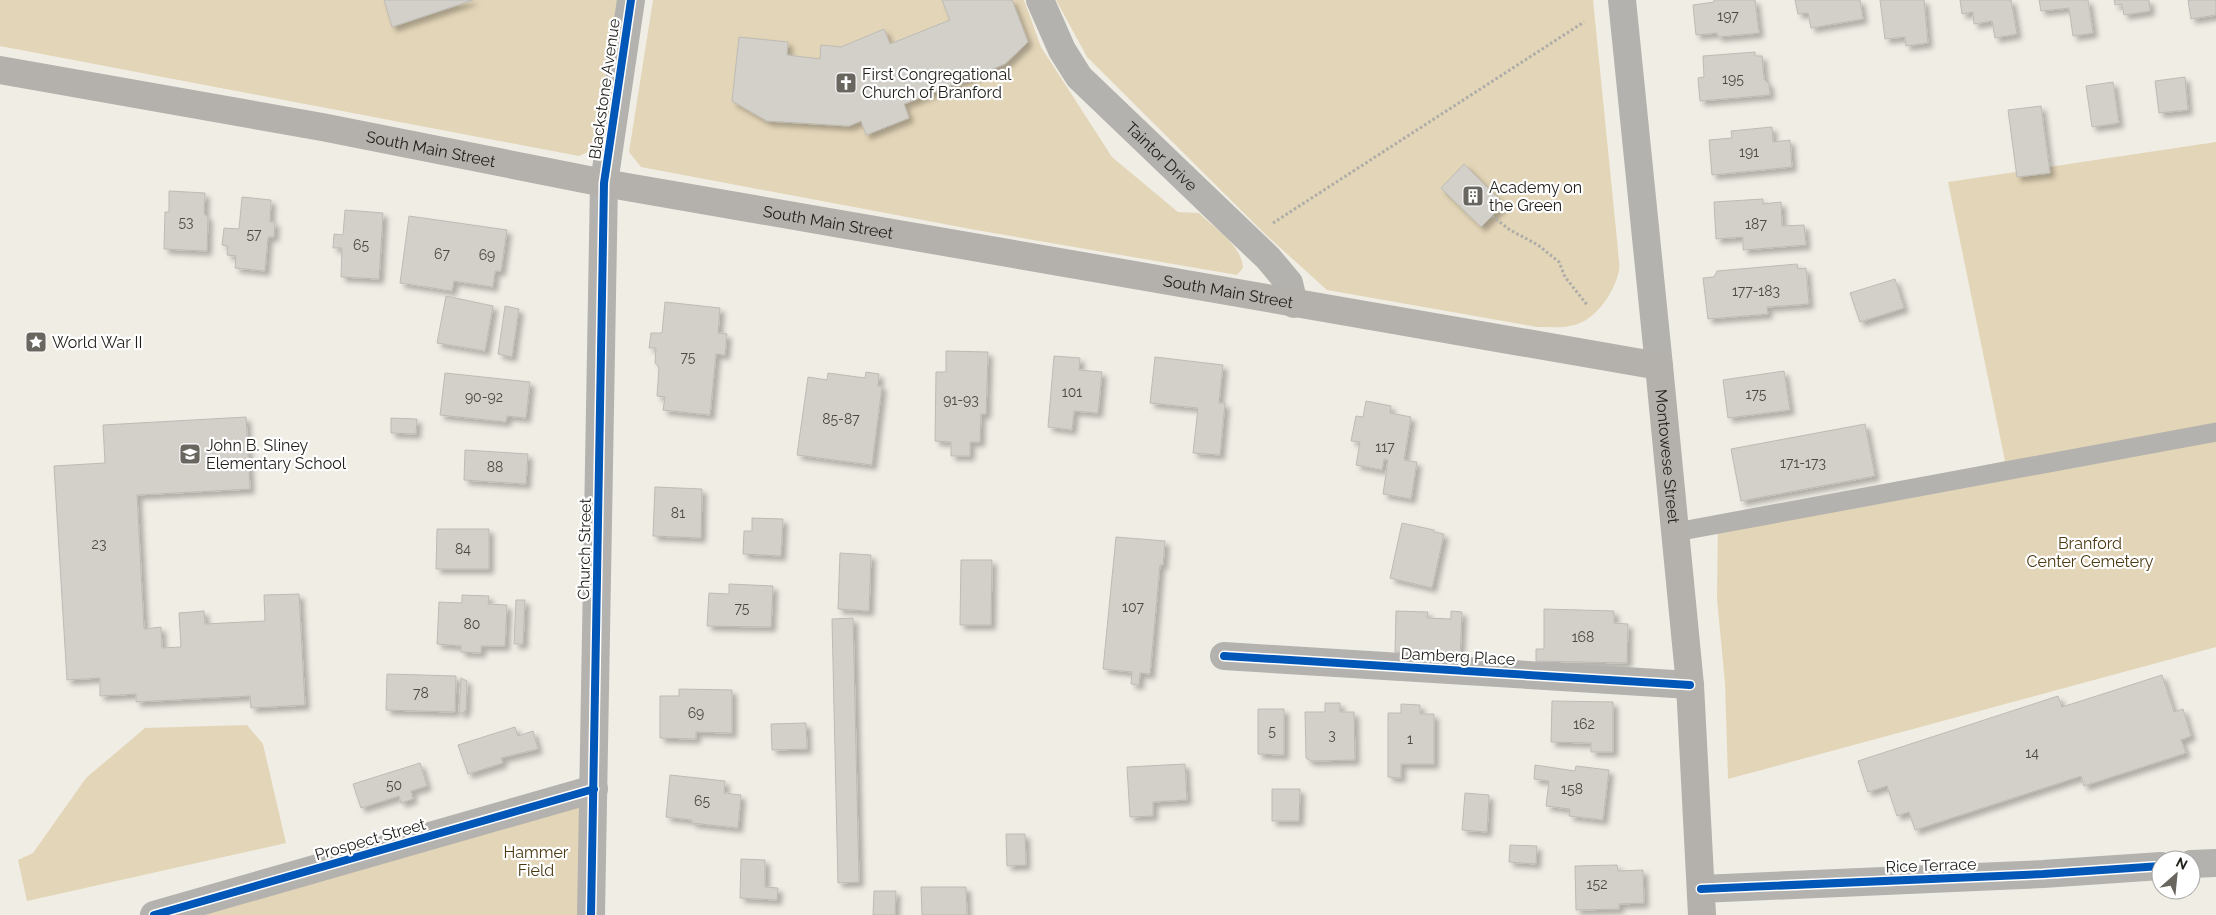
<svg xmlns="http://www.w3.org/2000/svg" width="2216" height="915" font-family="Raleway,sans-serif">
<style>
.green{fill:#e3d5b7}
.building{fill:#d3d0ca;stroke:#bdbbb5;filter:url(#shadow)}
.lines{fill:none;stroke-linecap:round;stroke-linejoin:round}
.path{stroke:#adaca8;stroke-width:3;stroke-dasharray:2.5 2.5;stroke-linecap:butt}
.service{stroke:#b4b2ae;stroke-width:19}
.minor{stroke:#b4b2ae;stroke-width:28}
.tertiary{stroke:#b4b2ae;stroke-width:28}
.secondary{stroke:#b4b1ad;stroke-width:28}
.cycleway-casing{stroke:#fff;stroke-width:11}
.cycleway{stroke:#0057b8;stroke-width:8}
.labels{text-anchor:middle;stroke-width:4.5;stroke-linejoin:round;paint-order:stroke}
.number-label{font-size:14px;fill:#4d4a45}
.poi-label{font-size:16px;fill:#201e19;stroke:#fff;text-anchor:start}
.street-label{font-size:16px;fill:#201e19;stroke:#fff}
.park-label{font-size:16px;fill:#4a3810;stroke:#fff}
</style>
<defs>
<filter id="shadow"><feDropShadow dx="4.5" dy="4.5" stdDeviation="2.5" flood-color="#0004"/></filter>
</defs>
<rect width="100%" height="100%" fill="#f0ede5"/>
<!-- green -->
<path class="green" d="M0,0H619L593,144L590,151L579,156L0,46Z
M653,0H1024L1041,47L1112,157L1178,212L1199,213C1214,228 1242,245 1243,268L1237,275L976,230L641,167L629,152Z
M1056,0H1593L1618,250C1618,256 1620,264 1619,270C1616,288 1601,312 1584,321C1570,329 1553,327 1537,327L1327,290L1266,235L1087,57Z
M2216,142V647L1728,779L1725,683L1717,599L1718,521L2005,461L1948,182Z
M247,725L263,744L286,843L27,901L18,860L33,853L86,778L145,728Z
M594,789L591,915H154Z"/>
<!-- building -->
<path class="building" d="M384,0H473L392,27Z
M942,0H1012L1028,42L1005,64L904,104L909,118L866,135L861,121L849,126L767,121L732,101L739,37L788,42L787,55L820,59L821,45L841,47L884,29L890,44L950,20Z
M1714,0H1755L1759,33L1718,37L1717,33L1696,35L1693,5L1714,2Z
M1795,0H1860L1863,19L1811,28L1808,13L1798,14Z
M1880,0H1924L1928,43L1906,46L1905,37L1885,39Z
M1960,0H2011L2017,34L1995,38L1992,21L1974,24L1973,12L1962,14Z
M2039,0H2088L2093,33L2073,36L2069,8L2041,11Z
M2114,0H2149L2150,11L2124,15L2122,4L2115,5Z
M2188,0H2216V15L2191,19Z
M1755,52V56H1762L1764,79L1769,84L1770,95L1700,101L1698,78L1704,77L1703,56Z
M2185,77L2188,110L2159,113L2155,81Z
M2113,82L2119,123L2092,127L2086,86Z
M2041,106L2050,173L2017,177L2008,110Z
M1772,127L1773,142L1790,140L1792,167L1712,175L1709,140L1732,138L1731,131Z
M1464,164L1504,204L1481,227L1441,188Z
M169,191L205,193L204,214L208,217L207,251L164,249L165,212H169Z
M242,197L271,200L270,222H275L274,237H268L265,271L235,268L236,256L227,255L228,246L222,245L224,228L239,229Z
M1763,199V204L1781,202L1782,226L1804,225L1806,245L1743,250V237L1716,239L1714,202Z
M345,210L383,213L379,279L341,277L342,248H333L334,234L343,235Z
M409,216L507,230L501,271H495L493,287L454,281L452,291L400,283Z
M1797,264L1798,269L1806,268L1809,304L1767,307L1768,314L1708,319L1703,278L1714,277L1717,271Z
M1895,279L1904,308L1860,322L1850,293Z
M446,296L493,306L485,351L437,343Z
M665,302L720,308L718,333L727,334L725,355L716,354L710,415L663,410L665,397L657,396L659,367L655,363L656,348H649L651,333H662Z
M505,306L519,309L512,357L498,354Z
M946,351L988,352L986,414H981L980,442H970V456H951V442L935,441L936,372H946Z
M1054,356L1080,358L1079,370L1102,372L1098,413L1074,411L1072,430L1048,427Z
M1155,357L1223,365L1219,403H1225L1220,455L1193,453L1198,408L1150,403Z
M1784,371L1790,410L1728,418L1723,380Z
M866,372L879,374L878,386H882L872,465L797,455L808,377L827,380L828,373L865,378Z
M445,373L530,382L526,418L507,416L506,422L440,415Z
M1366,401L1391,406L1390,413L1411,417L1404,460L1417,462L1411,499L1383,494L1388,460L1384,459L1382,470L1356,465L1360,442L1351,441L1356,416L1363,417Z
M246,417L250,489L137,495L144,629L161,627L162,648L181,647L179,613L204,611L205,624L265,621L264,595L299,594L305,705L251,708L250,696L136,702V694L100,696V678L67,680L54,466L105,463L103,425Z
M391,418L417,419L416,434L391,433Z
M1865,424L1875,476L1741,501L1731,449Z
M465,450L528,454L526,484L464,480Z
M655,487L702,489L701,538L653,536Z
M752,518L783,519L781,556L743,554L744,531H752Z
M1402,523L1434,530V532L1444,534L1432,588L1390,578Z
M437,529H489V569H436Z
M1116,537L1165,541L1163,565H1160L1150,674L1140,673L1139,685L1131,684L1132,672L1103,669Z
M840,553L871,555L869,611L838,609Z
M961,560H992L991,625H960Z
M729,584L773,586L771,627L707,626L709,593L729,594Z
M462,595L489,596L488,604L507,605L505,646H481V653L461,652V646L437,644L439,602L462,603Z
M516,600H525L523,644H514Z
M1544,609L1614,611V623L1628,624L1627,663L1536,661V649H1544Z
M1396,611L1428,612L1427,618L1451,619V611L1462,612L1460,657L1429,656L1426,653L1395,652Z
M853,618L859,882L838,883L832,619Z
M387,674L456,676L455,712L386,710Z
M2162,675L2174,712L2183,709L2191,736L2181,740L2186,753L2084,786L2081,776L1915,830L1909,812L1897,816L1887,786L1868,792L1858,761L2058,696L2062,707Z
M461,678L467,681L466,710L462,714L459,712Z
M679,689L732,690V733L696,732V739L660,738V696H679Z
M1552,701L1613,702V752H1591V743L1551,742Z
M1325,703H1340V712H1354L1355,760L1311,761L1306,758L1305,712H1325Z
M1401,704L1420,705V714H1434V764H1401V778L1388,777V713H1401Z
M1258,709H1284V755L1258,754Z
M806,723L807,749L772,750L771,724Z
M515,727L518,736L533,731L538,749L501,758L503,763L468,774L458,745Z
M420,763L427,786L411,791L413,799L401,803L399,796L361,808L353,784Z
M1185,764L1187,800L1153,802V816L1130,817L1127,767Z
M1535,765L1575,771L1576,766L1609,770L1603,820L1569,816L1570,809L1546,806L1549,781L1534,779Z
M670,775L725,781L724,793L741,795L738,828L692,823V820L666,817Z
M1272,789H1300L1299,821H1272Z
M1465,793L1489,795L1487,832L1462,830Z
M1006,834H1025L1026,865L1007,866Z
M1510,845L1537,846L1536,864L1509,862Z
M741,859L765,860V887L778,888L777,900L740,898Z
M1617,865L1618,871L1643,870L1644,903L1619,904V909L1576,910L1575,866Z
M921,887H966L967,915H922Z
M874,891H896L895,915H873Z"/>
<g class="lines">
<!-- path -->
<path class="path" d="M1492,216L1510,230L1538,245L1559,262L1565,277L1588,306
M1273,223L1584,22"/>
<!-- service -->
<path class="service" d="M1676,532L2216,432"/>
<!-- minor -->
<g class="minor">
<path id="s1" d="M1040,0L1062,50L1079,77L1268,258L1289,283L1294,304"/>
<path d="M1224,656L1690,685"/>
<path d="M2191,864L2216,863"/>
<path d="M1701,889L2043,874L2161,866"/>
<path d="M154,915L594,789"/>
<path d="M591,915L604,183L631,0"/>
</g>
<!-- tertiary -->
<path class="tertiary" d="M1622,0L1659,366"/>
<!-- secondary -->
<path class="secondary" id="s2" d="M0,70L322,127L604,183L1659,366L1690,685L1702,915"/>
<!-- cycleway casing -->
<g class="cycleway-casing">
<path id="cycleway" d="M1224,656L1690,685
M1701,889L2043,874L2161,866
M154,915L594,789
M591,915L604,183L631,0"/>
</g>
<!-- cycleway -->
<use href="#cycleway" class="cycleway"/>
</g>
<!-- icons -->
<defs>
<g id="church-square" transform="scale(1.125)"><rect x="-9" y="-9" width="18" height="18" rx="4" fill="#696660" stroke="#fff"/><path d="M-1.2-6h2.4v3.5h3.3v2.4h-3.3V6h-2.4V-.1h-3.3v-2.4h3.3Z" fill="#fff"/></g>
<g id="building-square" transform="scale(1.125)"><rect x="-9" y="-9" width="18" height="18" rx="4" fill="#696660" stroke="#fff"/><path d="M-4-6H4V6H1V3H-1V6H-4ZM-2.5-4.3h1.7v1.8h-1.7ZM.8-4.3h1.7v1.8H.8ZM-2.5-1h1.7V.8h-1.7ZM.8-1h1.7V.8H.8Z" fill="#fff"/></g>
<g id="sight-square" transform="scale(1.125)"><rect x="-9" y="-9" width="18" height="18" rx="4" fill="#696660" stroke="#fff"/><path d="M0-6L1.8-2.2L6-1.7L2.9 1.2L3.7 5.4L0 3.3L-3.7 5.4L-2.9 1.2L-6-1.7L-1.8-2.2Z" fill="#fff"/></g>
<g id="school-square" transform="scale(1.125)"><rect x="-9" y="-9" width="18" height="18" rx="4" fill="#696660" stroke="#fff"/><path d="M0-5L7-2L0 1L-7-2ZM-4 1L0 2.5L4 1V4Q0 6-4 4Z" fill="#fff"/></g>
</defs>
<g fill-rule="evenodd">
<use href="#church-square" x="846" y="83"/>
<use href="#building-square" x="1473" y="196"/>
<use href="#sight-square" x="36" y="342"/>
<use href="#school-square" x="190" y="454"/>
</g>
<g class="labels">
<!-- number labels -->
<g class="number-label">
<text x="1728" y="21">197</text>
<text x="1733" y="84">195</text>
<text x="1749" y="157">191</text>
<text x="186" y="227">53</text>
<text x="1756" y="229">187</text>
<text x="254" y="239">57</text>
<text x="361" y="250">65</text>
<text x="442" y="259">67</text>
<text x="487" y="260">69</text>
<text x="1756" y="296">177-183</text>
<text x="688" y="362">75</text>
<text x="1072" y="397">101</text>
<text x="1756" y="399">175</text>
<text x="484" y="402">90-92</text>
<text x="961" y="405">91-93</text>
<text x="841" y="424">85-87</text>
<text x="1385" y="452">117</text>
<text x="1803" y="468">171-173</text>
<text x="495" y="472">88</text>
<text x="678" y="518">81</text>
<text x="99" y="549">23</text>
<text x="463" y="554">84</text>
<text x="1133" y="612">107</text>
<text x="742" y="613">75</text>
<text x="472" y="629">80</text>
<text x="1583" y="642">168</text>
<text x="421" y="698">78</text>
<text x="696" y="718">69</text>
<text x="1584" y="729">162</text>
<text x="1272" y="736">5</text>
<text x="1332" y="740">3</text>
<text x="1410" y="744">1</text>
<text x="2032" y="758">14</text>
<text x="394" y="790">50</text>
<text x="1572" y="794">158</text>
<text x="702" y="806">65</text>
<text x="1597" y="889">152</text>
</g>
<!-- poi labels -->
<g class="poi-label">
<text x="862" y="80">First Congregational<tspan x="862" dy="18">Church of Branford</tspan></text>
<text x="1489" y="193">Academy on<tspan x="1489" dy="18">the Green</tspan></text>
<text x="52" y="348">World War II</text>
<text x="206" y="451">John B. Sliney<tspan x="206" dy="18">Elementary School</tspan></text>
</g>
<!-- street labels -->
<g class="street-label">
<text transform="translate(604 89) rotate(-82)" y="6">Blackstone Avenue</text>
<text dy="6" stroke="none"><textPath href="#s2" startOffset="438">South Main Street</textPath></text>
<text dy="6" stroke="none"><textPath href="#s1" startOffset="201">Taintor Drive</textPath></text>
<text dy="6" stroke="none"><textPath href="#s2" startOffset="842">South Main Street</textPath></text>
<text dy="6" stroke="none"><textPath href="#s2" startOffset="1248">South Main Street</textPath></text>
<text dy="6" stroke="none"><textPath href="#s2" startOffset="1776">Montowese Street</textPath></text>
<text transform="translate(584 549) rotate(-89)" y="6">Church Street</text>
<text transform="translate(1458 656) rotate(3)" y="6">Damberg Place</text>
<text transform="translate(370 839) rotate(-16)" y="6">Prospect Street</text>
<text transform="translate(1931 865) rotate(-2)" y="6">Rice Terrace</text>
</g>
<!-- park labels -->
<g class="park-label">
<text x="2090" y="549">Branford<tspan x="2090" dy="18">Center Cemetery</tspan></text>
<text x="536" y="858">Hammer<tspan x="536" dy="18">Field</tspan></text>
</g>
</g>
<!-- north arrow -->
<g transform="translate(2176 875) rotate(27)"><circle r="24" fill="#ffffff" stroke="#a6a5a3"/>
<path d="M0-4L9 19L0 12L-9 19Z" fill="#696660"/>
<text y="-8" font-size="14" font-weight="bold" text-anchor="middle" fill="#201e19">N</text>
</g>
</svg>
